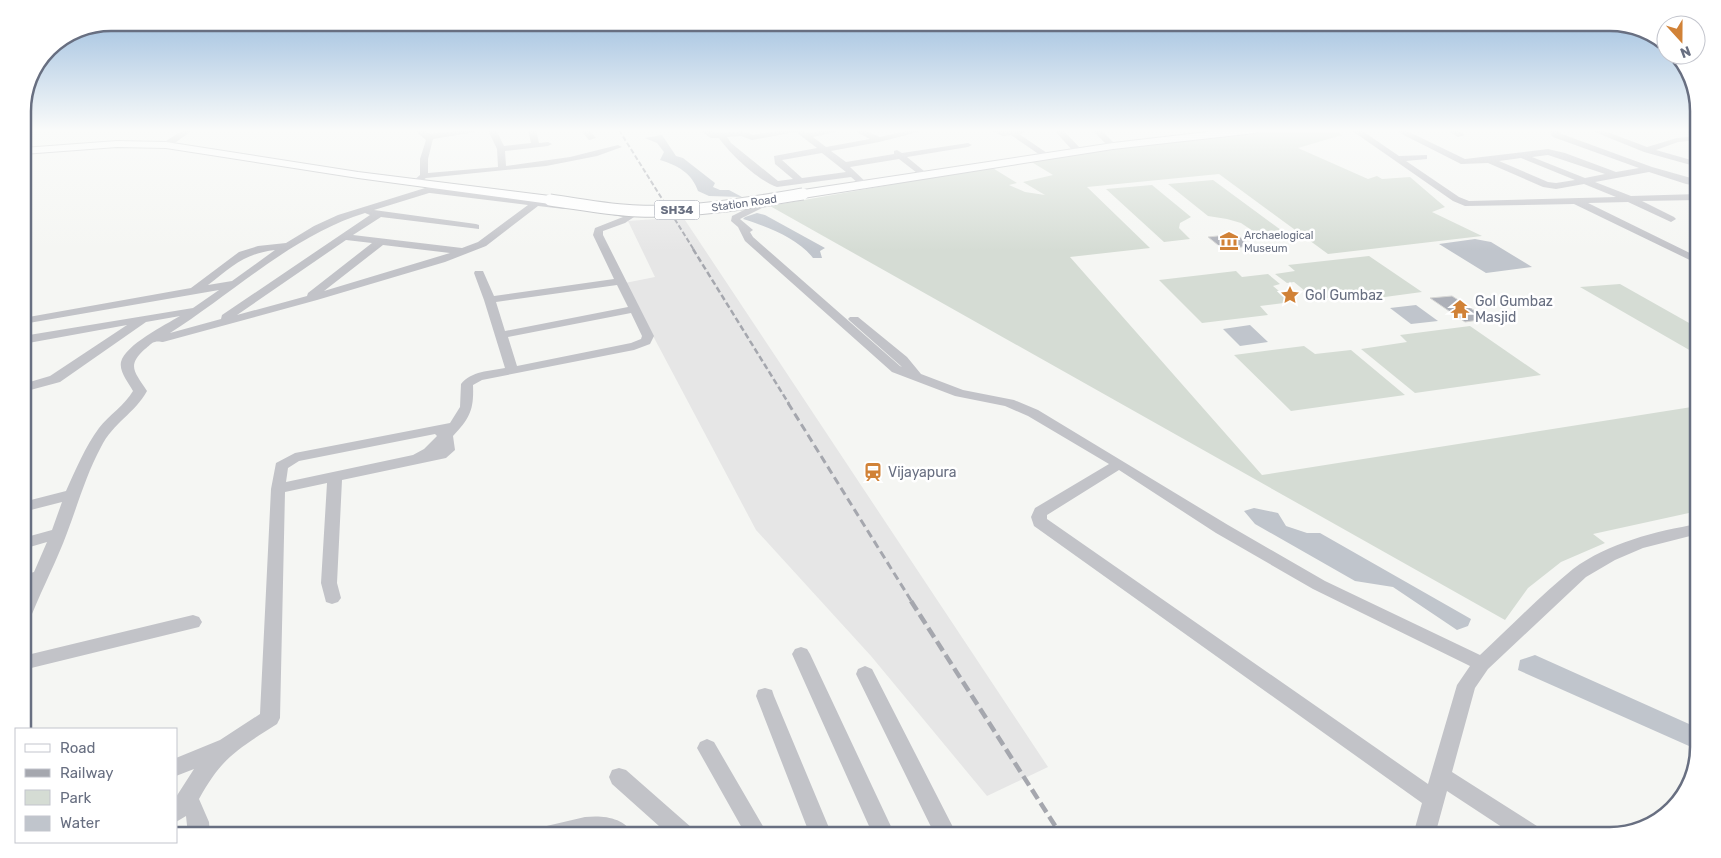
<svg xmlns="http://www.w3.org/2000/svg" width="1721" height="858" font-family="Rubik,sans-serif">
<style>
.built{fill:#e6e6e6}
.green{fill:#d5dcd4}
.water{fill:#c0c5cc}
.building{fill:#adb0b8;stroke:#d7d7d5}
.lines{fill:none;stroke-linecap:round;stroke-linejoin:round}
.major-casing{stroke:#b5b7bb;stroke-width:2}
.minor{fill:#c2c3c8;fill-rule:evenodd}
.major{fill:#fff;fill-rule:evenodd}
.rail-far3{stroke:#a5a7ae;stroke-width:2;stroke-dasharray:5 2.5;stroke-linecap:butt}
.rail-far2{stroke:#a5a7ae;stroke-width:2.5;stroke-dasharray:6 3;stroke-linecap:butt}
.rail-far1{stroke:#a5a7ae;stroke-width:3;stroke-dasharray:8 4.5;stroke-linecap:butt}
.rail{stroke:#a5a7ae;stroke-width:4.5;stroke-dasharray:11 5;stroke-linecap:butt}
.major-bridge-casing{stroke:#b5b7bb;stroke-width:13;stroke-linecap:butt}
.major-bridge{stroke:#fff;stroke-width:11}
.labels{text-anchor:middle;stroke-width:5;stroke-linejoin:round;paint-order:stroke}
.far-street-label{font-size:11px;fill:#686f81;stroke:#fff}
.far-poi-label{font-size:11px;fill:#686f81;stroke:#fff;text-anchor:start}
.shield{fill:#fff;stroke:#959aa7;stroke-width:1}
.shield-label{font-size:12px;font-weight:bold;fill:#686f81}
.poi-label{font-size:14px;fill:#686f81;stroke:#fff;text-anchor:start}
.rim{fill:none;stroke:#686f81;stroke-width:2.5}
</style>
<rect width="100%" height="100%" fill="#f5f6f3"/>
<!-- built -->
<path class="built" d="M683,217L1048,767L987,796L871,656L756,530L625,283L655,277L628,221Z"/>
<!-- green -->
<path class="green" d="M1274,130H1333L1342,135L1298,148L1368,179L1377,176L1382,179L1410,177L1445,207L1432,212L1482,236L1328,254L1219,174L1087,187L1150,248L1070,257L1262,475L1698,406V511L1593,534L1605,543L1561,562L1528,588L1505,620L770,206L991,167L1017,183L1009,185L1025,192L1045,195L1023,182L1053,175L1030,161L1109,148Z
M1213,180L1281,230L1256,233L1241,223L1227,219L1208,216L1168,184Z
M1152,185L1191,217L1180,223L1179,228L1190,239L1164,242L1106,189Z
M1369,256L1422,292L1355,301L1347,296L1315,299L1294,282L1287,283L1275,274L1295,271L1288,265Z
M1236,271L1242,277L1268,274L1280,284L1273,286L1292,302L1260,306L1268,315L1202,323L1159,280Z
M1620,284L1698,328V355L1580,287Z
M1470,326L1541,375L1415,393L1361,349L1407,342L1400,335Z
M1304,346L1315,354L1351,350L1405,395L1291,411L1234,355Z"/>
<!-- water -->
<path class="water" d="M662,135L676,156L683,158L715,183L713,187L720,190H729L742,197L709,196L698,191C692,173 677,165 660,160L664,152L657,143L645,138Z
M757,213L765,215L825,248L820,251L822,258H813C798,238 766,226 743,219L745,217Z
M1475,239L1491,242L1532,267L1486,273L1439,244Z
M1416,305L1438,321L1411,324L1390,308Z
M1250,325L1268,342L1240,346L1223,329Z
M1254,508L1278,513L1286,526L1307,533H1320L1471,619L1468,626L1457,630L1393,587L1355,581L1255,524L1244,511Z
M1535,655L1698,728V750L1518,670L1520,660Z"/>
<!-- building -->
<path class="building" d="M1236,234L1251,246L1223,249L1208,237Z
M1452,296L1466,305L1487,319L1465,322L1430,298Z"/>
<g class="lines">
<!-- major casing -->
<g class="major-casing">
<path id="major" d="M1224,130H1260L1255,133L1113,149L803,198L797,194L803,190L1113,143Z
M117,141L166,142L358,172L550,196L556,200L550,204L358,178L166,148L117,147L23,154V148Z"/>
</g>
<!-- minor -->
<path class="minor" d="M183,130H193L169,147H163V143Z
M414,130H424L430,134L461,130H487L433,139L428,159V173L498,167L497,149L488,130H496L504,146L531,143L528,130H536L539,143L548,142L552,144L548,146L505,151L506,166L570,157L618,145L622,147L597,156L546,166L426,178L417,184L413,181L420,175V159L426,140Z
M580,130H589L596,138L589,140Z
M699,130H710L715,133L742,131L753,135L781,130H804L807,133L824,130H844L813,137L826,147L870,139L853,130H864L880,137L910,130H926L879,142L831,151L846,162L894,154V151L897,150L902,153L968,143L972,145L968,147L907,157L924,171V175L921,176L899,159L850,167L870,186L865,189L851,177L777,187C760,182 729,153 719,138H711ZM796,132L817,148L774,156L775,164L793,179L778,181L731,143L727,137L741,136L752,140ZM822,153L846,172L802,178L782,160Z
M989,130H1031L1019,134L1047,153L1040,155L1011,135L1003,136Z
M1054,130H1063L1079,147V151H1073Z
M1092,130H1101L1117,146L1110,148Z
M1351,130H1361L1399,156L1427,155V159L1406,161L1459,197L1469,201L1616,197L1584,184L1556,189L1543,187L1488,163L1461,164L1394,130H1405L1465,159L1548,149L1565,153L1616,172L1639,168L1553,137L1549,131L1560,130L1559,133L1652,167L1698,180V186L1686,184L1649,172L1595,182L1631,196L1698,194V200L1642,201L1674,217L1676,219L1671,222L1628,202L1588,203L1698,257V264L1574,204L1465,206L1453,201ZM1548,155L1605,174L1585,178L1532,157ZM1521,158L1575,180L1556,183L1548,182L1499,161Z
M1447,130H1458L1465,135L1458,137Z
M1590,130H1602L1647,147L1677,138L1698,136V140L1678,142L1656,150L1698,162V167L1644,152Z
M438,184L441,185V189L564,203L569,206L564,209L538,206L486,246L445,262L317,300L163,342C161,342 158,341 155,342C152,342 148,347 145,349C126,366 135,372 147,391C135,413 113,423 101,447C86,475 78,504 67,533C57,560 43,587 32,614L29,619L23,620V596L27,586L23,587V575L34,572L47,542L23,549V538L52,530L62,502L23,512V502L66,491C76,469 85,447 99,428C109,415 125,405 133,391C129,383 119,372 121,362C125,345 165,325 180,316L146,322L60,382L23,392V384L50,376L127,325L23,344V336L193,308L219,290L23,324V318L191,288L239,252L258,246L286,243L314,226L338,215ZM429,193H430L528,205L478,242L462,248L353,235L381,217L479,229V225L476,224L374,210ZM365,213L370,215L222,315L221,319L170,333C233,293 293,235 365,213ZM346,240L372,243L308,293L307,296L237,315ZM383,245L450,253L324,291ZM275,250L232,281L208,285C233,266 243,254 275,250Z
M774,200L779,203L777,205L762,208L740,219L753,230L750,232L753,237L900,366L902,367L850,321L848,319L850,317H858L907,357L921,374L963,390L1014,400L1038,410L1228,525L1325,581L1480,655C1510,627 1541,595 1573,569C1608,543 1656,531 1698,524V534L1643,548L1615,560L1586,577L1488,669L1475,688L1452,772L1540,828L1543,835H1514L1447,791L1435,835H1413L1422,803L1034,526L1031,517L1035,508L1109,464L1028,416L1005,406L955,396L892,372L745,241L738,227L731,221L732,216L756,204ZM1119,470L1216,533L1313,589L1470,666L1457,685L1428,784L1047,519V515Z
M610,209L629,212L634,217L625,223L603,231V235L654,336L650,344L634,350L482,380L473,385C474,410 470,418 453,436L455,450L446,458L342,480L337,583L341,598L338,602L332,604L326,602L321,583L327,483L285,492L280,718L277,724C238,749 222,757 199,799L209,822L210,835H188L186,816L176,822V797L194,769L176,776V758L220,740L260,714L271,489L276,463L295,453L450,423L460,407L461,384C471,371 490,371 505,368L484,300L474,273L475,271H483L494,296L614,279L593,235L595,228L623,217L607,214L605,212ZM617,285L628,307L505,331L496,302ZM631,313L642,336L641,339L631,343L517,366L508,337ZM435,434L437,436L424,449L413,455L286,482L288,468L299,461Z
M193,615L199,617L202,622L199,627L23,670V656Z
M801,647L807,649L810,654L895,835H873L792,654L795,649Z
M865,666L872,669L957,835H935L856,674L858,669Z
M765,688L772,690L774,696L832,835H810L756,696L758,690Z
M707,739L714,742L768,835H746L697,748L700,742Z
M619,768L626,770L692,828L695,835H669L612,784L609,777L612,770Z
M585,817C602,815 625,817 633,835H535L538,828Z"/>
<!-- major -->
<use href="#major" class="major"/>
<!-- rail-far3 -->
<path class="rail-far3" d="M619,130L694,250"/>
<!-- rail-far2 -->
<path class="rail-far2" d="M693,249L789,404"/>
<!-- rail-far1 -->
<path class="rail-far1" d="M788,403L912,602"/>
<!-- rail -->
<path class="rail" d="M911,601L1061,835"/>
<!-- major-bridge casing -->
<g class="major-bridge-casing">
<path id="major-bridge" d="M550,200C579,204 609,210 638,211C693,213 749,203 803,194"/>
</g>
<!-- major-bridge -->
<use href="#major-bridge" class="major-bridge"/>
</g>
<!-- sky -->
<linearGradient id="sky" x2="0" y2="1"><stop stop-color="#98bbdd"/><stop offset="0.52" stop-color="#fafbfa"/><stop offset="1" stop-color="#fafbfa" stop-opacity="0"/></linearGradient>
<rect width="1721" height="251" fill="url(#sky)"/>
<!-- icons -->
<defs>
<g id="museum-bare" transform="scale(1.5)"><path d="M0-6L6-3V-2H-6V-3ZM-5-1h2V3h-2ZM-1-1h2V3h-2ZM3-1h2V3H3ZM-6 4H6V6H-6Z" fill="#d18237" stroke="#fff" stroke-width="2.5" paint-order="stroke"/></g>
<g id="sight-bare" transform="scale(1.5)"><path d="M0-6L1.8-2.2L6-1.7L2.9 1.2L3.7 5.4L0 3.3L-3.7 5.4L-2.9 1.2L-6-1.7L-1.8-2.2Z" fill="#d18237" stroke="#fff" stroke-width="2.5" paint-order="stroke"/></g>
<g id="temple-bare" transform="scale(1.5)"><path d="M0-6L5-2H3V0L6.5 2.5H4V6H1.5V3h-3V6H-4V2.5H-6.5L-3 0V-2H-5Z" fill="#d18237" stroke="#fff" stroke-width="2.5" paint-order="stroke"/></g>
<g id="station-bare" transform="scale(1.5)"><path d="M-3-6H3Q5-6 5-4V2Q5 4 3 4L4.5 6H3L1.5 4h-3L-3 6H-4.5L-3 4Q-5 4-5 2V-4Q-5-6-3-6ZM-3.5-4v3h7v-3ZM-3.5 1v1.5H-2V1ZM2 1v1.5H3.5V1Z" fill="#d18237" stroke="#fff" stroke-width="2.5" paint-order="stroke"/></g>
</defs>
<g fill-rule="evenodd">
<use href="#museum-bare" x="1229" y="241"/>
<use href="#sight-bare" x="1290" y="295"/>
<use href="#temple-bare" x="1460" y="309"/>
<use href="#station-bare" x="873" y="472"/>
</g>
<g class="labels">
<!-- far-street labels -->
<g class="far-street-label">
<text transform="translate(744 203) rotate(-8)" y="4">Station Road</text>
</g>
<!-- far-poi labels -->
<g class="far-poi-label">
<text x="1244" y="239">Archaelogical<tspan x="1244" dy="13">Museum</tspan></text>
</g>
<!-- shield labels -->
<rect class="shield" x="654.5" y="200.5" width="45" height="19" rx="4"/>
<g class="shield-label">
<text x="677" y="214">SH34</text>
</g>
<!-- poi labels -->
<g class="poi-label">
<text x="1305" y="300">Gol Gumbaz</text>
<text x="1475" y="306">Gol Gumbaz<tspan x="1475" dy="16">Masjid</tspan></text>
<text x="888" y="477">Vijayapura</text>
</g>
</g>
<!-- crop -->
<path d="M0 0H1721V858H0ZM111 31H1610A80 80 0 0 1 1690 111V747A80 80 0 0 1 1610 827H111A80 80 0 0 1 31 747V111A80 80 0 0 1 111 31Z" fill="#fff" fill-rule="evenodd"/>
<path class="rim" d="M111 31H1610A80 80 0 0 1 1690 111V747A80 80 0 0 1 1610 827H111A80 80 0 0 1 31 747V111A80 80 0 0 1 111 31Z"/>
<!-- legend -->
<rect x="15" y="728" width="162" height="115" fill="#ffffff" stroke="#c3c5cd"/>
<rect x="25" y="744" width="25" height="8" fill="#ffffff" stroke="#c3c5cd"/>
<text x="60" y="753" font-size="15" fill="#686f81">Road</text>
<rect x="25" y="769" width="25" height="8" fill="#a5a7ae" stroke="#c3c5cd"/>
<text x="60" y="778" font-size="15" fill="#686f81">Railway</text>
<rect x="25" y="790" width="25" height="15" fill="#d5dcd4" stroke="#c3c5cd"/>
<text x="60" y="803" font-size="15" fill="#686f81">Park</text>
<rect x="25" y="816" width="25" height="15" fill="#c0c5cc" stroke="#c3c5cd"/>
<text x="60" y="828" font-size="15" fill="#686f81">Water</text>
<!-- north arrow -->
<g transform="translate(1681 40) rotate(159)"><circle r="24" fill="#ffffff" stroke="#c3c5cd"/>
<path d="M0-4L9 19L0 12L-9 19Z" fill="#d18237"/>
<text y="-8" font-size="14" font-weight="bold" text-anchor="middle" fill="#686f81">N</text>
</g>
</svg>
